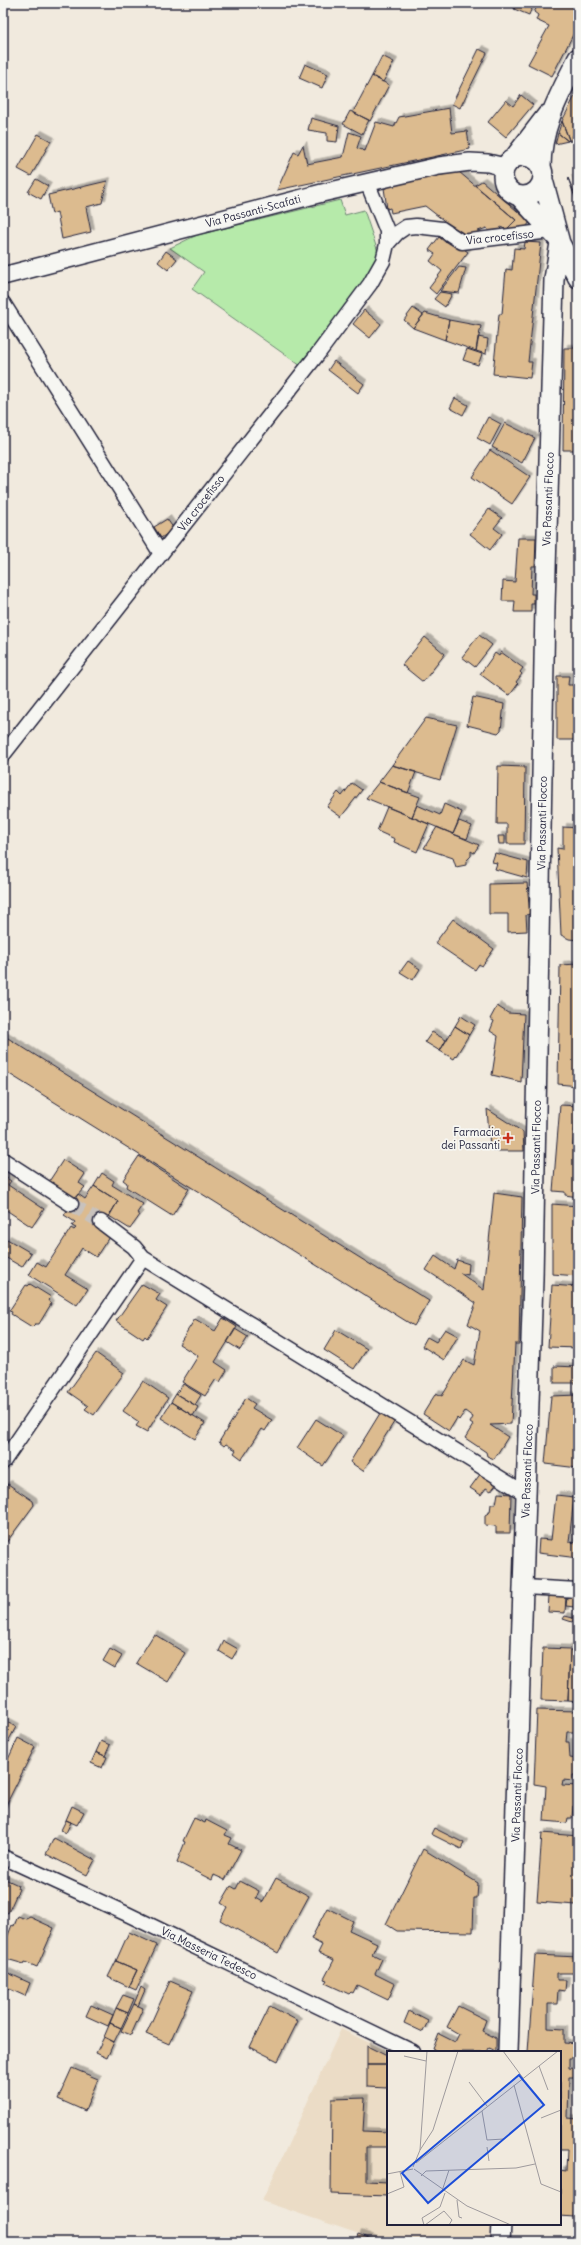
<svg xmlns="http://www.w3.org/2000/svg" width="581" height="2245" font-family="Delius,sans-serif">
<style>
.built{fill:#ebdcc6}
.green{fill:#b6eaaa;stroke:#6c8672}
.building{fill:#dcbb8f;stroke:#22223b;filter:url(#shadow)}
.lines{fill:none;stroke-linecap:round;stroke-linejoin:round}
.minor-tunnel{stroke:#c8c2bd;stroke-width:14;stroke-dasharray:14 7;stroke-linecap:butt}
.minor-casing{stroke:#22223b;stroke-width:17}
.tertiary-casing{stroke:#22223b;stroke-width:20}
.secondary-casing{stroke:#22223b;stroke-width:22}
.minor{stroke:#f6f6f2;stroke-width:14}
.tertiary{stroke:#f6f6f2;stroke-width:17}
.secondary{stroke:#f6f6f2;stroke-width:19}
.poi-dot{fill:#c8321e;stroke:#f6f6f2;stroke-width:1.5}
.labels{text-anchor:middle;stroke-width:3.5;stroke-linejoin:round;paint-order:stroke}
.street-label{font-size:11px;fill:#22223b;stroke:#f6f6f2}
.poi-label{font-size:11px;fill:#22223b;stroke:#f6f6f2;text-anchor:end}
.inset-road{fill:none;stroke:#9e9a9d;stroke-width:1}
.view{fill:#1d4ed8;fill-opacity:0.15;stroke:#1d4ed8;stroke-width:2}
.inset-edge{fill:none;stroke:#22223b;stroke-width:2}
</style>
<defs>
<filter id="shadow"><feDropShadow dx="3.5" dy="-3.5" stdDeviation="0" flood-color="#0004"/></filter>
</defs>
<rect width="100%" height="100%" fill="#f1eade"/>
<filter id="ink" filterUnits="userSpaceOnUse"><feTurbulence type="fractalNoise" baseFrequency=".025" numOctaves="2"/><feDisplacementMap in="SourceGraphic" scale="8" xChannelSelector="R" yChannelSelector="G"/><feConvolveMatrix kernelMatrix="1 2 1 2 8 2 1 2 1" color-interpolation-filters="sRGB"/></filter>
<g filter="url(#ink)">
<!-- built -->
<path class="built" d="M341,2029L388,2052V2224H490L489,2242H383L262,2201Z"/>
<!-- green -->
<path class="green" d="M340,200L345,215L364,210L378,252L375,263L369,274L301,366L192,289L204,272L170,248L197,235Z"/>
<!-- building -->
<path class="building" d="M507,3H578V25L552,76L528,64L549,26L536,20L538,15L534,12L537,7L533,5L529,15L514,9L515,6Z
M479,49L487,53L460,108L452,104Z
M382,56L394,62L383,82L372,76Z
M305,64L328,74L322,88L299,78Z
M372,76L389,85L370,121L353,112Z
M577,92L578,125L570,142L562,121Z
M521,95L533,105L506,137L488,122L506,100L513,106Z
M449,108L452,133L467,131L470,149L277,190L294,152L298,154L303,145L307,164L343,157L349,132L361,136L357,148L365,151L376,122L394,127L399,117Z
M350,111L369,120L362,134L343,124Z
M311,118L339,126L337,142L327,141V133L308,130Z
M562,121L569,140L568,141L558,133Z
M558,133L568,141L555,144Z
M38,134L51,141L31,176L18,169Z
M459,172L516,220L506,230L501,227L500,230L489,232L487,228L478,231L479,236L465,237L425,206L391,213L390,208L387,209L384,188H386L385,185Z
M568,178L578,201V206Z
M36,179L48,186L41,199L28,192Z
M107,181L102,203L86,207L91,232L62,239L57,212L52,214L48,195Z
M482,181L530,222L523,231L506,230L516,220L475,185Z
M439,237L445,242L448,238L468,252L436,294L429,288L442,271L430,261L435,254L429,250Z
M525,242L541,243L528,362H532L530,378L493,374L499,314H502L506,269L512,270L514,248L524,249Z
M166,251L177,259L168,270L158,262Z
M459,267L466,268L459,293L440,291Z
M440,292L452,294L445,307L434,299Z
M413,308L423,315L413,328L404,320Z
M364,310L381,324L370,338L353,324Z
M425,313L449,320L445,340L413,328Z
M449,320L481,326L476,351L445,340Z
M478,337L488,339L486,354L476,351Z
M564,348H578V450H563Z
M467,349L482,354L478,365L463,360Z
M334,361L364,384L358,393L328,370Z
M455,398L468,405L463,415L450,408Z
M488,417L501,424L490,445L477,438Z
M505,423L535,438L522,463L492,447Z
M490,450L530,477L512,504L472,477Z
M489,509L502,518L494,528L502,534L490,550L470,534Z
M167,519L174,529L161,538L154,527Z
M518,538H536L535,566H532L531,594H534V604H531V612H514L515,601H502L503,581L515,582Z
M479,635L492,645L475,667L462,657Z
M425,637L445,654L423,682L402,665Z
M501,652L523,668L520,672L522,674L516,682L518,684L510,695L507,694L480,674L495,653L499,656Z
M557,676H569L568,685H577V740H557Z
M473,697L504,704L501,730L498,733L467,725Z
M426,718L457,725L440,780L392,765Z
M392,765L416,772L408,793L379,782Z
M498,766L525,767L524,844H507V824H497Z
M379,782L420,797L412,817L366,798Z
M352,783L362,790L341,817L327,807L338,792L342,796Z
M444,804L462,812L453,834L412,817L417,805L440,815Z
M387,807L429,824L417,852L394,842L395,839L377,831Z
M459,821L472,826L467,839L453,834Z
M437,827L479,845L474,853L471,851V856L466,861V865L456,867L453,858L424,848Z
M563,827L578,828V940L569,939L561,935L557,848L563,849Z
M498,836H505V844H499Z
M495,853L528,862L527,878L495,869L497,863L492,862Z
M527,883L530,914L526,915L527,931L508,932V914H489V884Z
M453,919L494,949L482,966L479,964L475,970L435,943Z
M408,961L420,969L413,980L400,972Z
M578,964V1086L558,1084L560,965Z
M497,1006L508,1013L524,1014L521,1082L492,1075L498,1036L490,1031L494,1021L490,1019Z
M461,1016L475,1025L469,1035L455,1026Z
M455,1026L469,1035L454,1059L440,1051Z
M432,1032L446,1040L440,1051L425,1042Z
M3,1035L429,1301L414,1326L3,1070Z
M560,1105L578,1106V1121H575L573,1145H578V1197L565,1195V1192L553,1191Z
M487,1109L523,1132L524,1151H494L490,1147Z
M139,1156L189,1189L172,1216L126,1187L127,1183L123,1180Z
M63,1160L85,1174L79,1183L85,1187L74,1199L48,1183Z
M102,1173L114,1181L112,1185L143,1204L137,1213L140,1215L130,1229L109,1216L118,1201L94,1186Z
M3,1176L11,1181L8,1185L44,1209L32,1227L3,1208Z
M94,1186L118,1201L107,1220L109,1237L96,1257L82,1248L65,1275L88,1289L77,1305L29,1275L37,1262L46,1267L71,1228L74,1230L76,1228L72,1226L75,1222L64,1215L78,1194L85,1199Z
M494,1193L522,1197L519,1344H515L511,1424L490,1425L508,1437L494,1459L487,1456L486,1452L465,1438L473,1425L470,1423L473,1417L465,1411L459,1420L457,1418L449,1431L423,1414L436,1393L442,1396L464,1360L474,1365L480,1331L468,1324L476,1303L426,1270L435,1256L454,1269L457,1260L469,1264L468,1275L460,1273L484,1290Z
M552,1204L578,1206V1276L552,1274Z
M7,1239L31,1253L22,1267L3,1256V1246Z
M30,1284L51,1297L48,1300L51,1304L39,1324H35L32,1327L11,1314L12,1312L9,1311L26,1285L28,1286Z
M142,1284L160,1294L156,1300L167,1307L147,1338L145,1336L143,1339L116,1321Z
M552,1285L578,1287V1348L548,1347Z
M223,1318L237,1327L215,1362L227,1370L220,1382L216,1379L205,1396L182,1382L198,1356L179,1344L195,1319L215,1331Z
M235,1329L248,1337L240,1350L227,1342Z
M445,1329L458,1336L444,1360L422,1346L427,1337L436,1342Z
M336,1330L367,1349L354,1369L324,1350Z
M96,1353L124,1373L94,1415L85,1409L88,1406L68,1392Z
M554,1366L578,1367V1383H554Z
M143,1381L168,1398L147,1432L136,1426L139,1422L123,1411Z
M183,1384L201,1395L195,1405L176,1394Z
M176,1394L198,1407L193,1416L171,1402Z
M578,1395V1468L545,1464L551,1396Z
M246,1398L255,1404L252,1408L272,1420L265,1431L262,1429L242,1459L234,1453L236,1450L226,1444L224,1446L219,1442Z
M171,1402L205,1423L195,1439L161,1418Z
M382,1410L396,1419L363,1471L350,1462Z
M316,1419L343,1436L323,1466L297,1448Z
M481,1473L497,1483L491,1491L486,1488L481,1495L470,1488Z
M8,1484L33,1501L34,1505L6,1543L3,1541V1487Z
M498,1493L511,1494L510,1533H496V1526L485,1525V1515L490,1512L491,1504H496Z
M556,1495L574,1497L569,1542L578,1543V1558L538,1553L539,1539L551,1540Z
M549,1595L566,1596L565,1613L548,1612Z
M567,1597L575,1598L574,1607L566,1606Z
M575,1598H578V1611H574Z
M577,1613L578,1621L574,1619L572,1622L563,1619L565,1616L573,1618Z
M154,1634L185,1653L168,1682L136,1663Z
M224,1641L238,1649L232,1659L219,1651Z
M543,1648L570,1649L568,1701L541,1700Z
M110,1649L122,1656L115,1668L103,1661Z
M570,1650L578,1651V1702L568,1701Z
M537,1710L578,1711V1732H567L566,1742H569L570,1758L578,1759V1775H573V1781L563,1780L562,1785L578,1786V1806H573L572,1818H568L567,1823L544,1821L546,1786L534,1784Z
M3,1720L16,1727L5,1747L3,1746Z
M18,1738L35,1747L3,1811V1770Z
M101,1741L110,1745L105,1756L96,1752Z
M96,1752L107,1757L102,1768L91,1763Z
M72,1806L84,1812L77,1825L66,1820Z
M194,1818L205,1823L206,1820L227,1831L225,1835L232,1838L229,1844L241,1850L225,1880L214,1875L212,1880L177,1862L185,1842L183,1841Z
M66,1820L71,1822L66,1833L61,1830Z
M434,1828L464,1843L461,1849L431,1834Z
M542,1833L578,1836L576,1905L537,1902Z
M54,1838L95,1860L87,1875L46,1854Z
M423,1849L478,1883L477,1898H474L473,1932L397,1931L386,1924Z
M3,1878L18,1885L17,1888L19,1889L8,1913L3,1911Z
M276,1878L309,1896L278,1953L220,1920L227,1907L221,1903L231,1886L236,1889L240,1881L259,1891L256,1898L263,1902Z
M327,1908L353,1921L349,1930L377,1943L372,1954L382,1959L375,1974L395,1984L388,2000L357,1985L353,1993L351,1992L349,1994L325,1983L327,1980L324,1979L334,1960L318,1953L322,1945L311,1939Z
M18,1916L26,1919L30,1917L54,1928L37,1967L25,1962L24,1964L3,1958V1948L12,1925L14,1926Z
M129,1932L157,1945L136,1990L129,1987L137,1970L116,1961Z
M535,1955L578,1957V1973H557V1980H566L565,1991L558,1990L557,2004H548V2028L564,2029V2043L578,2044V2058H569V2068L578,2069V2077H569L568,2118L578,2119V2204H575L574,2217L560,2216V2170L566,2171L567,2149H560V2052H528Z
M116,1961L137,1970L129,1987L108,1977Z
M6,1972L30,1983L25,1996L3,1986Z
M170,1981L193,1991L169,2044L146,2034Z
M141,1987L145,1990L138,2006L134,2004Z
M123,1995L134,1999L128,2013L116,2008Z
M134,2004L143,2008L131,2035L121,2031Z
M91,2005L113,2015L108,2026L86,2016Z
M270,2006L298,2021L278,2061L250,2047Z
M458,2006L486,2020L482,2031L496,2038V2051L489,2048L487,2052H439L433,2049L439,2034L455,2042L459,2034L447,2027Z
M116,2008L128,2013L121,2028L110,2023Z
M409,2011L428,2021L423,2032L404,2023Z
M110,2023L121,2028L114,2042L104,2037Z
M104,2037L114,2042L107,2058L96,2053Z
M367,2046L387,2056V2065H367Z
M367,2065H387V2088L367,2087Z
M72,2068L98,2079L85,2111L58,2099Z
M365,2098L363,2131L388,2132V2147H366V2181L388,2182V2196L331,2194L332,2099Z
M575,2224H578V2242H574Z
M358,2234L374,2240L373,2242H355Z"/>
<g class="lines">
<!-- minor-tunnel -->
<path class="minor-tunnel" d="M71,1204L101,1222"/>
<!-- minor casing -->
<g class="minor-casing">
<path id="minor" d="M387,244L397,233L406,227L416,226L442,229L462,242L550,231
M3,303L161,554
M3,755L317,355L370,284L383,261L387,244V231L367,182
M3,1160L71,1204
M101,1222L134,1247L143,1258
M3,1462L143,1258L526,1494
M524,1587L578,1590
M3,1857L127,1914L413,2052"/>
</g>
<!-- tertiary casing -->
<g class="tertiary-casing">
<path id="tertiary" d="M3,276L322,193L439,166L470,162L488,163L505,167"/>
</g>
<!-- secondary casing -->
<g class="secondary-casing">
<path id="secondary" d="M503 176a20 20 0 1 1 40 0a20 20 0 1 1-40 0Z
M514,158L547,115
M541,167C541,126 560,94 578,58
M543,180L560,243L578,278
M519,196L557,238
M508,2052L533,1279L545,606L554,279L560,243
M500,2242L501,2224"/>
</g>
<!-- minor -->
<use href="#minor" class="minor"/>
<!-- tertiary -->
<use href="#tertiary" class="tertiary"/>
<!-- secondary -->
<use href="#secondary" class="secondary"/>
</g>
</g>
<!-- markers -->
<path class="poi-dot" d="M506 1132h4v4h4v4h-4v4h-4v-4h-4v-4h4z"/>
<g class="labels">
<!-- street labels -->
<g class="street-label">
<text transform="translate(253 211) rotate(-15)" y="4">Via Passanti-Scafati</text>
<text transform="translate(500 237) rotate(-6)" y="4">Via crocefisso</text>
<text transform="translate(548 499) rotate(-88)" y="4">Via Passanti Flocco</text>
<text transform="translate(201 503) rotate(-52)" y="4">Via crocefisso</text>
<text transform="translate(542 823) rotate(-89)" y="4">Via Passanti Flocco</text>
<text transform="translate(536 1147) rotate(-89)" y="4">Via Passanti Flocco</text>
<text transform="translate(527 1471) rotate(-88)" y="4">Via Passanti Flocco</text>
<text transform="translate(517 1795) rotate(-88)" y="4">Via Passanti Flocco</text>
<text transform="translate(209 1953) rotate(26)" y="4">Via Masseria Tedesco</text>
</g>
<!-- poi labels -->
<g class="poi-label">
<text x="500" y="1136">Farmacia<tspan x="500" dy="13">dei Passanti</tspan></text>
</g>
</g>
<!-- overview -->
<g transform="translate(387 2051)">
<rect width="174" height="174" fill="#f1eade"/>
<path class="inset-road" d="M116,0L136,27M17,5L39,10M152,15L161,39M82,31L100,55M127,34L154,133L174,141M95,60L100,89L117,88M154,67L174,59M100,96L102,110M33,99L46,79L71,0M29,112L171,0M26,116L33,99L40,0M27,118L80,155L124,174M0,123L26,118M34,125L39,120L129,117L148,113M55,140L62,119M0,143L17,136L13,121M70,149L72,166L75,167M37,174L35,167L53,156L58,142M38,174L57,160L65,169L62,174"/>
<path class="view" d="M132,24L157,54L41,152L15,122Z"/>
<rect width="174" height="174" class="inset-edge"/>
</g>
<!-- margin -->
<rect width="581" height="2245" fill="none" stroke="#f6f6f2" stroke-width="16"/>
<rect x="8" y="8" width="565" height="2229" fill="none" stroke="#22223b" stroke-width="1.5" filter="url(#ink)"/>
</svg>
